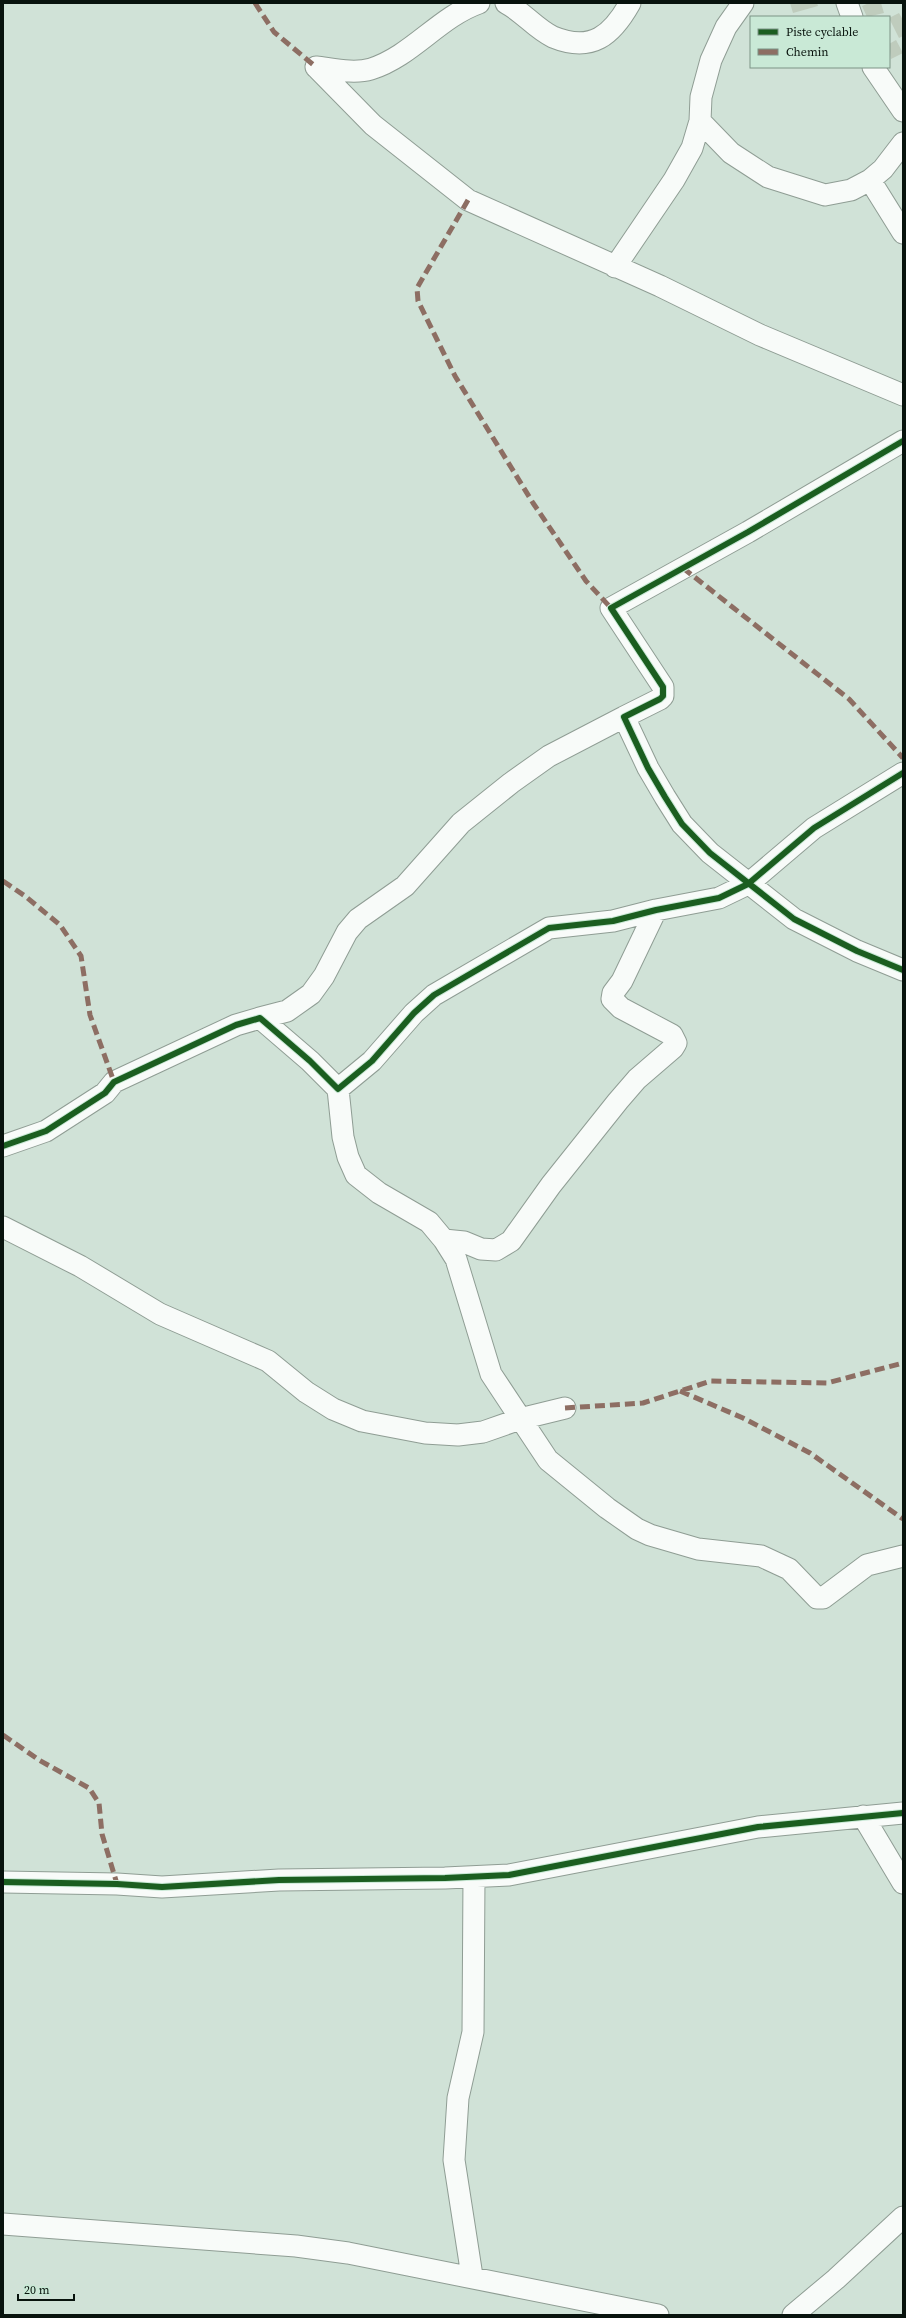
<svg xmlns="http://www.w3.org/2000/svg" width="906" height="2318" font-family="'Source Serif 4',serif">
<style>
.building{fill:#bfccbd}
.lines{fill:none;stroke-linecap:round;stroke-linejoin:round}
.minor-casing{stroke:#8f9d94;stroke-width:23}
.minor{stroke:#f8fbf9;stroke-width:21}
.quiet{stroke:#8d6e63;stroke-width:5;stroke-dasharray:10 5;stroke-linecap:butt}
.cycleway-casing{stroke:#c9e9d6;stroke-width:8}
.cycleway{stroke:#1b5e20;stroke-width:6}
</style>
<rect width="100%" height="100%" fill="#d0e2d7"/>
<!-- building -->
<path class="building" d="M790,3H817L818,6L793,13Z
M869,3H881L884,13L867,17L862,6Z
M899,13L903,20V36L899,38L889,18Z
M896,40L903,53L891,59L889,44Z"/>
<g class="lines">
<!-- minor casing -->
<g class="minor-casing">
<path id="minor" d="M506,3C523,12 536,29 553,37C592,53 612,35 630,3
M847,3L852,17
M316,67L373,125L468,200L660,286L760,335L903,395
M316,67C333,69 354,74 371,69C412,56 439,17 479,3
M873,67L903,111
M700,121L731,153L768,177L825,195L851,190L870,180L883,169L903,143
M870,180L903,233
M615,267L674,180L692,148L700,121L701,97L711,60L726,27L743,3
M903,441L748,532L611,608L663,687V696L660,699L624,717L648,768L665,797L682,824L710,853L794,919L857,951L903,970
M260,1018L287,1011L311,994L324,976L347,932L358,919L405,886L461,823L511,783L549,756L624,717
M338,1089L343,1137L348,1157L356,1175L379,1193L429,1222L444,1240L456,1259L491,1374L548,1460L607,1508L637,1529L650,1535L698,1549L761,1556L789,1569L817,1598H823L867,1565L903,1556
M3,1146L46,1131L105,1093L114,1082L236,1025L260,1018L310,1061L338,1089L372,1061L414,1013L434,995L549,928L613,921L656,910L719,898L748,884L814,828L903,773
M3,1227L80,1266L160,1314L268,1361L306,1392L333,1409L362,1421L425,1433L458,1435L483,1432L520,1419L565,1408
M444,1240L464,1242L481,1249L496,1250L511,1241L551,1185L618,1101L637,1079L673,1048L676,1043L672,1035L621,1008L612,999L613,993L622,981L656,910
M863,1816L903,1883
M3,1882L117,1884L162,1887L279,1880L445,1878L509,1875L758,1827L903,1813
M3,2224L296,2246L348,2253L658,2315
M472,2276L454,2160L458,2098L473,2032L474,1877
M793,2315L836,2279L903,2217"/>
</g>
<!-- minor -->
<use href="#minor" class="minor"/>
<!-- quiet -->
<path class="quiet" d="M255,3L274,32L316,67
M468,200L417,288L418,301L455,376L533,503L586,581L611,608
M683,568L849,699L903,758
M3,881L25,896L60,925L81,956L90,1015L114,1082
M680,1391L743,1418L810,1453L903,1519
M565,1408L643,1403L711,1381L827,1383L903,1363
M3,1735L39,1760L89,1788L99,1803L102,1834L117,1884"/>
<!-- cycleway casing -->
<g class="cycleway-casing">
<path id="cycleway" d="M903,441L748,532L611,608L663,687V696L660,699L624,717L648,768L665,797L682,824L710,853L794,919L857,951L903,970
M3,1146L46,1131L105,1093L114,1082L236,1025L260,1018L310,1061L338,1089L372,1061L414,1013L434,995L549,928L613,921L656,910L719,898L748,884L814,828L903,773
M3,1882L117,1884L162,1887L279,1880L445,1878L509,1875L758,1827L903,1813"/>
</g>
<!-- cycleway -->
<use href="#cycleway" class="cycleway"/>
</g>
<!-- border -->
<rect width="906" height="2318" fill="none" stroke="#08130d" stroke-width="8"/>
<!-- legend -->
<rect x="750" y="16" width="140" height="52" fill="#c9e9d6" stroke="#7c9386"/>
<rect x="758" y="29" width="20" height="6" fill="#1b5e20" stroke="#7c9386"/>
<text x="786" y="36" font-size="12" fill="#08130d">Piste cyclable</text>
<rect x="758" y="49" width="20" height="6" fill="#8d6e63" stroke="#7c9386"/>
<text x="786" y="56" font-size="12" fill="#08130d">Chemin</text>
<!-- scale -->
<path d="M18 2294v6h56v-6" fill="none" stroke="#08130d" stroke-width="2"/>
<text x="24" y="2294" font-size="12" fill="#08130d" stroke="#c9e9d6" stroke-width="3" paint-order="stroke">20 m</text>
</svg>
